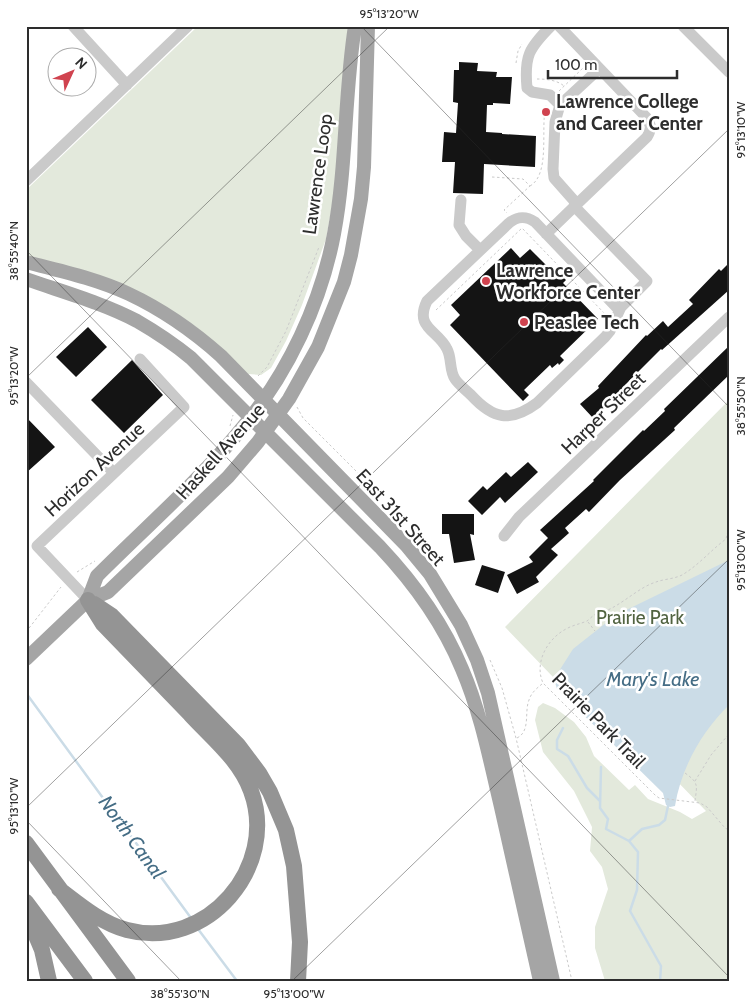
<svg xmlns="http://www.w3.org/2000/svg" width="755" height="1007" font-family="Cabin,sans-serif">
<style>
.green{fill:#e3e9dc}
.water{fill:#cbdce7}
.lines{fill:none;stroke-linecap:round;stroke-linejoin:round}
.stream{stroke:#cbdce7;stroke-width:2.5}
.building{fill:#141414}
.path{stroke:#cacaca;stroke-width:1;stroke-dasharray:2.5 2.5;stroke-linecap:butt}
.minor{stroke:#cacaca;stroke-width:11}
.major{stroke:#a5a5a5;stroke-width:14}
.highway{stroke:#949494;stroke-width:16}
.ticks{fill:none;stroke:#2d2d2d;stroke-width:1;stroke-opacity:0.45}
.poi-dot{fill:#d0434f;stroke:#fff;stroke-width:2}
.labels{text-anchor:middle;stroke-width:5;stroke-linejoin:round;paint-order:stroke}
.poi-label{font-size:19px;font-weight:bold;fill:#2d2d2d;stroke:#fff;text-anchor:start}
.street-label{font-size:19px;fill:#2d2d2d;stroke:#fff}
.park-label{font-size:19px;fill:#516340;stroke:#fff}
.water-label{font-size:20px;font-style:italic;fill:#456d85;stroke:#fff}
.neatline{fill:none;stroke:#2d2d2d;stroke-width:2}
.ticks-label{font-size:12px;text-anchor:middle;fill:#2d2d2d}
</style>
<rect width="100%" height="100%" fill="#fff"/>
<!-- green -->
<path class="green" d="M198,26H351L336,184L326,239L302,305L286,341L271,368L261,375L248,374L195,326L26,256V190Z
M729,400V981H605L595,948V927L608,889L602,867L590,851L592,827L574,791L543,752L535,720L538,707L543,703L555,708L574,722L586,737L594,756L629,790L635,785L648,799L680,812L692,819L706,811L565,666L553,677L505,627Z"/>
<!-- water -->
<path class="water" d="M729,560V705C702,731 681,768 675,806L670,807L666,805L663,793L557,689L554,679L573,649L616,615Z"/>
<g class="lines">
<!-- stream -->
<path class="stream" d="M26,693L191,918
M563,728L557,740V749L568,756L587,788L600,801
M601,767L600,808L608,819L606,829L629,841L638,852L637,890L630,911L661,966L660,981
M629,841L642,829L659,825L665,820L668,806
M198,929L237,981"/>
</g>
<!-- building -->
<path class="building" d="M459,62L478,63L477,71L497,72L496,77H512L510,104L493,103V105H487L486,132L502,133V134L536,136L535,167L484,164L483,194L453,193L455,162H442L444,132L456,133L458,103L453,102L454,70H459Z
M511,248L520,258L530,249L556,275L559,273L566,280L563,283L598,319L560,356L564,360L559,365L558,363L552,368L550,365L524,390L529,395L523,401L450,325L460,315L451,305Z
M729,263V290L662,350L661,349L625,385L627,386L593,418L580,404L599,388L598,386L646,335L647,336L663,321L668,327L693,304L689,300L719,269L721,271Z
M88,327L107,347L76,377L56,357Z
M729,346V375L674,428L675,430L620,480L589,512L586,509L565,528L569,533L551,549L558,555L536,577L539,582L517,594L507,575L533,562L529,557L548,538L540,530L594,481L593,480L643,430L644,431L665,411L664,409Z
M132,360L163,395L124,433L91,400Z
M26,417L55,447L26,473Z
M528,462L538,472L505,503L500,497L482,515L468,501L483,486L487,490L506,472L511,477Z
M442,514H474V535L470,534L475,560L454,563L449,534H442Z
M482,565L505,572L498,593L475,585Z"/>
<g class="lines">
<!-- path -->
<path class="path" d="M516,63L518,51L522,44
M537,79C546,79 557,80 564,86
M559,91L583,68
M492,177L523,179L530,186L504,210L507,213
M530,186C551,174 540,126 546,105
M436,310L522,228L605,314
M258,376L267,367L286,331L319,247
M297,407L303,418L358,473L368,489
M230,426L233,415
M729,526L726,539C711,550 699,565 682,575C674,579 664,579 656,582C640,587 626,601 610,609C606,611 600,611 596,614C593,615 590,619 587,621C580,624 573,625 566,629C547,639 534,663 543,683L655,795L659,798L700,803L707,807L725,828L729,830
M77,572L95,561
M588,622L595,631
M26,632L61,587
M490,660L502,688L516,738L572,981
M517,738C531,731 524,712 529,700C531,693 537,688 542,684
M685,773C699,783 697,785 695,801
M695,781L711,755L729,734"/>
<!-- minor -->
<path class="minor" d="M73,26L127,85
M551,26C529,48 524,56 527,88L532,92L550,95L560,105
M559,26L646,117C651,124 652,129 647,137L577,204L554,178L553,169L555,122L560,105L599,69
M683,26L729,72
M26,181L188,26
M461,200L459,225L466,236L480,250
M574,206L647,281L621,307L610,331L605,337L537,403C510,423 493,419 471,395C466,390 459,385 455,379C449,370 452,358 447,349C438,330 414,328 427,301L509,223C518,216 526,216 535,222L619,310
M546,234L577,204
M26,382L114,473
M504,536L519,517L729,317
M88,600L37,546L184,407L140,359"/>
<!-- major -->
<path class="major" d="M26,262C61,271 97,279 129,294C163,310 193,331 221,356L406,545L430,574L461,625L477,660L488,693L553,981
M26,279C63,292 103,303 137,321C156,332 174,344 191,358L380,547C414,583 443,623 462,669C481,713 490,761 501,807C514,865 527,923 540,981
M88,600L97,576C145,528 200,480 243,427C288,373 321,303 334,234C347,165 344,95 355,26
M26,659L88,600L108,592L228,477L258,442L289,399L318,347L344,282L351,255L361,199L364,167L368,26"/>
<!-- highway -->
<path class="highway" d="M94,604L112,616L238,745L259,773L270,792L286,830L294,866L300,942L298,981
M26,843L128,981
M59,889C80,905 101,923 127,930C207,951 279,867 251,791C240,760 212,738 190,714C161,684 132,654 103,624L88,600
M26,902L85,981
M26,912L42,950L49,981"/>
</g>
<!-- ticks -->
<path class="ticks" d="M361,26L729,407M26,250L729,977M26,378L390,26M26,808L729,129M26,820L181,981M292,981L729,559"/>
<!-- markers -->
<g class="poi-dot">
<circle cx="546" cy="112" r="5"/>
<circle cx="486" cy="281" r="5"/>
<circle cx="524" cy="322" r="5"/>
</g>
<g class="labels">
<!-- poi labels -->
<g class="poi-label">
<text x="556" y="108">Lawrence College<tspan x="556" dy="22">and Career Center</tspan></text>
<text x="496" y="277">Lawrence<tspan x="496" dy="22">Workforce Center</tspan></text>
<text x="534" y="329">Peaslee Tech</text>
</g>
<!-- street labels -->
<g class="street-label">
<text transform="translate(317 174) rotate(-82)" y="7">Lawrence Loop</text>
<text transform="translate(603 413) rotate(-44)" y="7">Harper Street</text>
<text transform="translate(220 451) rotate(-48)" y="7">Haskell Avenue</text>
<text transform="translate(94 469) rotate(-43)" y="7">Horizon Avenue</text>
<text transform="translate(401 517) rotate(48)" y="7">East 31st Street</text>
<text transform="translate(599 720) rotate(46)" y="7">Prairie Park Trail</text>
</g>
<!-- park labels -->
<g class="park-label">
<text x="640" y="624">Prairie Park</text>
</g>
<!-- water labels -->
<g class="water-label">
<text x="653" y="686">Mary's Lake</text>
<text transform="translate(132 837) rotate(54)" y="7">North Canal</text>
</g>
</g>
<!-- border -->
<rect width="755" height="1007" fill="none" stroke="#ffffff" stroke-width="55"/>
<!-- north arrow -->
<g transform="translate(72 72) rotate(46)"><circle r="24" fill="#ffffff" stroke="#ababab"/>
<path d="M0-4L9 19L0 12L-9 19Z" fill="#d0434f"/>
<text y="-8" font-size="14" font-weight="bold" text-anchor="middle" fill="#2d2d2d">N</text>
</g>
<!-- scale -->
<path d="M548 70v8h129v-8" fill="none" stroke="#2d2d2d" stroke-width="2.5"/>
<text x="555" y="70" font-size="15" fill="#2d2d2d" stroke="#ffffff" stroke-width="4" paint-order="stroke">100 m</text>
<rect x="28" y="28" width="700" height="952" class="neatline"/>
<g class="ticks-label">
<text x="389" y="18">95°13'20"W</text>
<text transform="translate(741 130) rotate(-90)" y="4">95°13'10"W</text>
<text transform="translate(14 251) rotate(-90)" y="4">38°55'40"N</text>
<text transform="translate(14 376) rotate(-90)" y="4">95°13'20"W</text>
<text transform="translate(741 406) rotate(-90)" y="4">38°55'50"N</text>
<text transform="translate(741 560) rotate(-90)" y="4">95°13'00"W</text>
<text transform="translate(14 806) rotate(-90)" y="4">95°13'10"W</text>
<text x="180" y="998">38°55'30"N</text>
<text x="294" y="998">95°13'00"W</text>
</g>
</svg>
